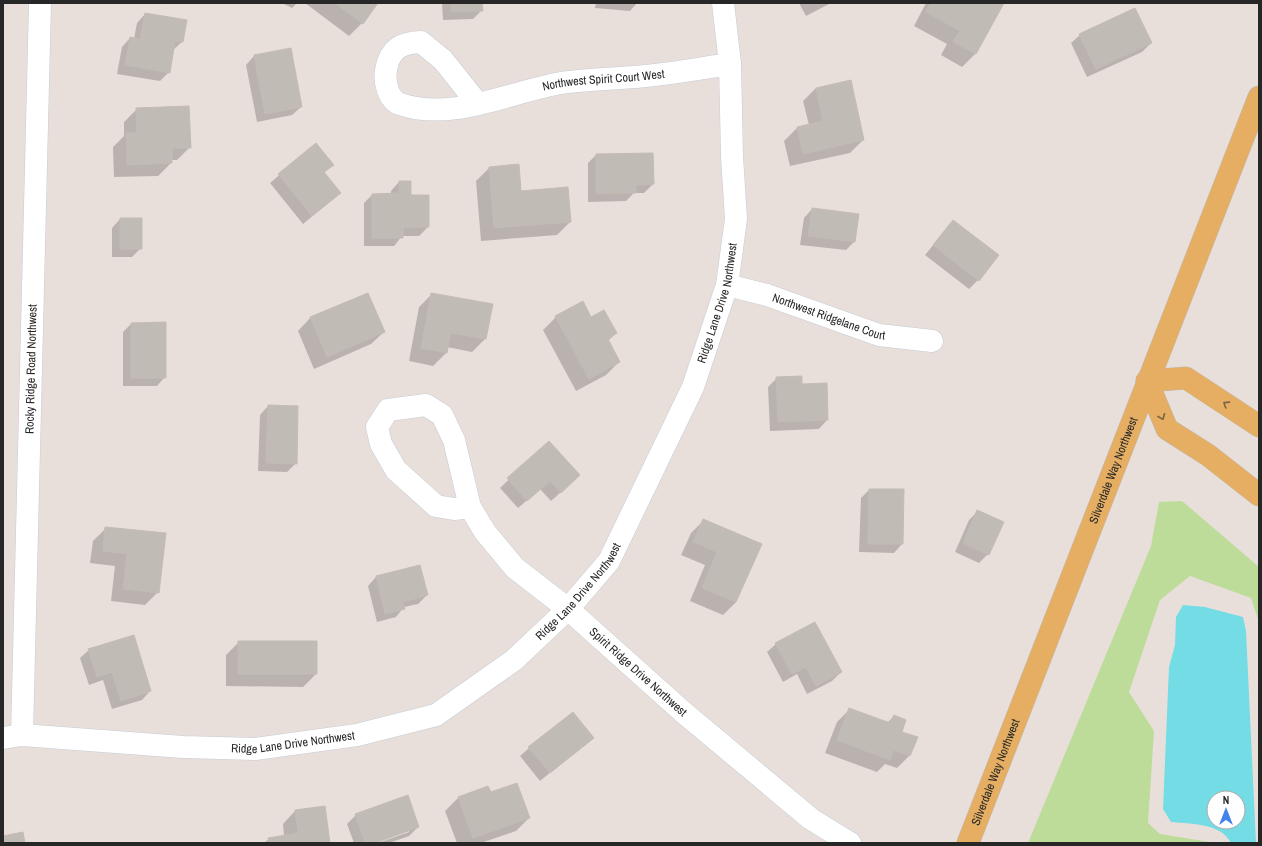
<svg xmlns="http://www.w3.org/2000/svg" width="1262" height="846" font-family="'Archivo Narrow',sans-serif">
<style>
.green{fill:#bddc99}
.water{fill:#73dce4;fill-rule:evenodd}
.shadow{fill:#0003}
.building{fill:#c1bbb5;stroke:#c4bbb4}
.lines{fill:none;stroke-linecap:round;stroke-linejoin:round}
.minor-casing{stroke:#c5cbd4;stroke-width:23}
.major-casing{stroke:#bebebe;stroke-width:23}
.minor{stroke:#fff;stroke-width:22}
.major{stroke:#e5ae62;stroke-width:22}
.oneway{stroke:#7c6442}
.labels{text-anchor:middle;stroke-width:4;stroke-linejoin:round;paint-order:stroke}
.street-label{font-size:12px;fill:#272727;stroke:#fff}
</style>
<rect width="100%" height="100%" fill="#e9dfda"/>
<!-- green -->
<path class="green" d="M1182,501L1259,567V622L1251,598L1190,576L1160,600L1129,692L1154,731L1148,823L1160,834L1216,843H1028L1151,546L1159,502Z"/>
<!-- water -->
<path class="water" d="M1183,605L1205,607L1243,617L1246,631L1256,843H1231C1221,823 1191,824 1171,822L1163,809L1169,667L1175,645L1176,617ZM1214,798H1238V822H1214Z"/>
<!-- shadow -->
<path class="shadow" d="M282,3H297L292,8Z
M305,3H377L362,23L349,36Z
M442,3H481L482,10L473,19L443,20Z
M596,3H637L630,11L595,8Z
M799,3H831L806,16Z
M926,3H1002L1003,4L975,54L962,67L941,55L947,44L914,26Z
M145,14L182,42L173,50L169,72L160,81L117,74L122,47L130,38L134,39L137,23Z
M1080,35L1151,43L1142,52L1087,77L1071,43Z
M290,49L301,107L292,115L257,122L246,65L254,56Z
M816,88L863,140L850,153L790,166L784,141L797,128L809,125L803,101Z
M137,109L190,147L177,160H171V163L158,176L114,177L113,147L124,136V122Z
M316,144L332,165L324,173L340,193L303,224L270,183Z
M596,155L653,184L644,193H634L626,201L588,202V163Z
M489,168L520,192L570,222L557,235L481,241L476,181Z
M399,182L410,196L428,227L419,236H402L394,246H364V203L372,195L391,194V191Z
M812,209L854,242L846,250L800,245L804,218Z
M120,219L141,248L132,257H112V228Z
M953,221L978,280L969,289L925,255Z
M367,294L384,332L371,344L314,369L298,331L310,318Z
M432,294L485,339L472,352L447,347L446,353L433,366L409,361L419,307Z
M556,317L591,318L616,333L608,341L619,362L606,375L576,391L543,330Z
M131,324L165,377L157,386H123V332Z
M777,378L801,386L826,384L827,420L819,429L770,431L768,387Z
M268,406L296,463L287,472L258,471L260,415Z
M549,442L570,484L551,501L540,489L518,508L500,488Z
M869,490L902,544L894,553L859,552L861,498Z
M978,511L988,554L979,563L955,552L969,520Z
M704,520L760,544L736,602L723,615L690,601L705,565L681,555L691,533Z
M106,528L158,592L145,605L111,601L115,566L90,563L93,541Z
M419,566L427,595L418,604L404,607L396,617L377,622L368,586L376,577Z
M239,642L316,674L303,687L226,686V655Z
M776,644L841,672L832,681L807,694L797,674L783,682L767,652Z
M89,650L150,691L142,700L112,709L103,680L89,685L80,658Z
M850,709L887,723L894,716L910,755L897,768L885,764L877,772L825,753L837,722Z
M592,738L540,781L520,756L529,748Z
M488,787L490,793L529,818L516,831L481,843H457L445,811L458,798Z
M295,811L329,843H264L269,839L284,836L283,824Z
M356,815L418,827L409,836L389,843H378L409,832V830L373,843H354L347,824Z"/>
<!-- building -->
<path class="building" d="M335,3H378L363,24Z
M451,3H482L483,11H451Z
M931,3H1004L976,54L953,42L960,31L926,12Z
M1135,8L1152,43L1096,69L1079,34Z
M145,13L187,20L183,42L175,41L170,73L125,65L130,37L140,39Z
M291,48L302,107L265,114L254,55Z
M851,80L864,140L803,154L797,127L823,121L816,88Z
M189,106L191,148H172V163L127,165L126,133H137L136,108Z
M316,143L334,165L324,172L341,193L312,216L278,174Z
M653,153L654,184L636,185V193L596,194V154Z
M519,164L521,191L568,187L571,222L494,228L489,167Z
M399,181H411V195H429V227L403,228V238H372V194L399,193Z
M812,208L859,214L855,242L808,236Z
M120,218H142V249H120Z
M953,220L999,255L979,281L933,245Z
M368,293L385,332L327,357L310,317Z
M431,293L493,304L486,339L451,333L447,353L421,348Z
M583,301L591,317L604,310L617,333L608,339L620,362L589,379L555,316Z
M166,322V378H131V323Z
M802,376V384L827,383L828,420L778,422L776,377Z
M268,405L298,406L297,464L266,463Z
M549,441L580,475L561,493L550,481L527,501L507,478Z
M869,489H904L903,544H868Z
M977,510L1004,522L989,555L963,543Z
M703,519L762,544L736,602L702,588L717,552L693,542Z
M105,527L166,533L159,593L123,589L127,554L103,551Z
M420,565L428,595L403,602L405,609L385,614L376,576Z
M815,622L842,672L816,686L806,667L792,674L775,643Z
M134,635L151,691L121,701L112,672L97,677L88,649Z
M238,641H317V674H238Z
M849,708L890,723L894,715L906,720L902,732L918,737L910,756L894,750L890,760L837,740Z
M573,712L594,738L550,773L528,747Z
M517,783L530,818L473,838L458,797L488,786L491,792Z
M408,795L419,827L375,843H365L355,814Z
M325,806L330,843H269L268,838L298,833L295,810Z
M23,832L25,843H3V836Z"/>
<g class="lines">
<!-- minor casing -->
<g class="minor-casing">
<g id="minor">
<path id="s1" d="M478,104L443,60L421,42C401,43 390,48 386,70C384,81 388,100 400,104C452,122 509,92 561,83C588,79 617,79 645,76C674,73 702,68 730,64"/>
<path id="s2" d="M727,285L767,295L879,335L932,341"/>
<path id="s3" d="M470,507L454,509L436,506L396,470L381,444L377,427L388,410L426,405L442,415L454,440L470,507L485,532L515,568L568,609L683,712L811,819L850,843"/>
<path id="s4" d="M22,735L40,3"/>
<path id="s5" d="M3,738L22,735L183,747L255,749L357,735L436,715L514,660L568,609L609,561L693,387L727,285L736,219L732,156L730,64L723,3"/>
</g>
</g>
<!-- major casing -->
<g class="major-casing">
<g id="major">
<path d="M1147,381L1167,429L1208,455L1259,495"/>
<path d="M1147,381L1186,378L1259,426"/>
<path id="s6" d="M968,843L1259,97"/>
</g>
</g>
<!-- minor -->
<use href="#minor" class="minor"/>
<!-- major -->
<use href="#major" class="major"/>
</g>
<!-- one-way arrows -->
<defs><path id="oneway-chevron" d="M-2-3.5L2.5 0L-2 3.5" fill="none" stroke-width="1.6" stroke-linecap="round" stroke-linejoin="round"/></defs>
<g class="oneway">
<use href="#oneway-chevron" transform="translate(1226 404) rotate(-147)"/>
<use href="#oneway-chevron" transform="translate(1162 417) rotate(68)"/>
</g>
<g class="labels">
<!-- street labels -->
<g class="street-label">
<text dy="4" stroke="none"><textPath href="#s1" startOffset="381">Northwest Spirit Court West</textPath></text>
<text dy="4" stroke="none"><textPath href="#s5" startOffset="951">Ridge Lane Drive Northwest</textPath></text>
<text dy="4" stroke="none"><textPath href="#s2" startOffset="107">Northwest Ridgelane Court</textPath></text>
<text dy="4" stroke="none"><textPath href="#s4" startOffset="366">Rocky Ridge Road Northwest</textPath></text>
<text dy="4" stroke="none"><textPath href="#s6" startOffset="400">Silverdale Way Northwest</textPath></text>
<text dy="4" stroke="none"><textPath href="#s5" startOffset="627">Ridge Lane Drive Northwest</textPath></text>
<text dy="4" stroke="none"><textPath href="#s3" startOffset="547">Spirit Ridge Drive Northwest</textPath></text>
<text dy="4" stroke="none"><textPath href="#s5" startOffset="291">Ridge Lane Drive Northwest</textPath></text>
<text dy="4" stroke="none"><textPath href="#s6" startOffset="76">Silverdale Way Northwest</textPath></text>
</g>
</g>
<!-- border -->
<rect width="1262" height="846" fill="none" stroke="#272727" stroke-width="8"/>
<!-- north arrow -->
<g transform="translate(1226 810)"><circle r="19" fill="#ffffff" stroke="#a9a9a9"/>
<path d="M0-3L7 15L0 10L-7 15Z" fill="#4483eb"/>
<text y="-6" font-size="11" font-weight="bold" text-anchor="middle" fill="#272727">N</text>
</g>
</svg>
